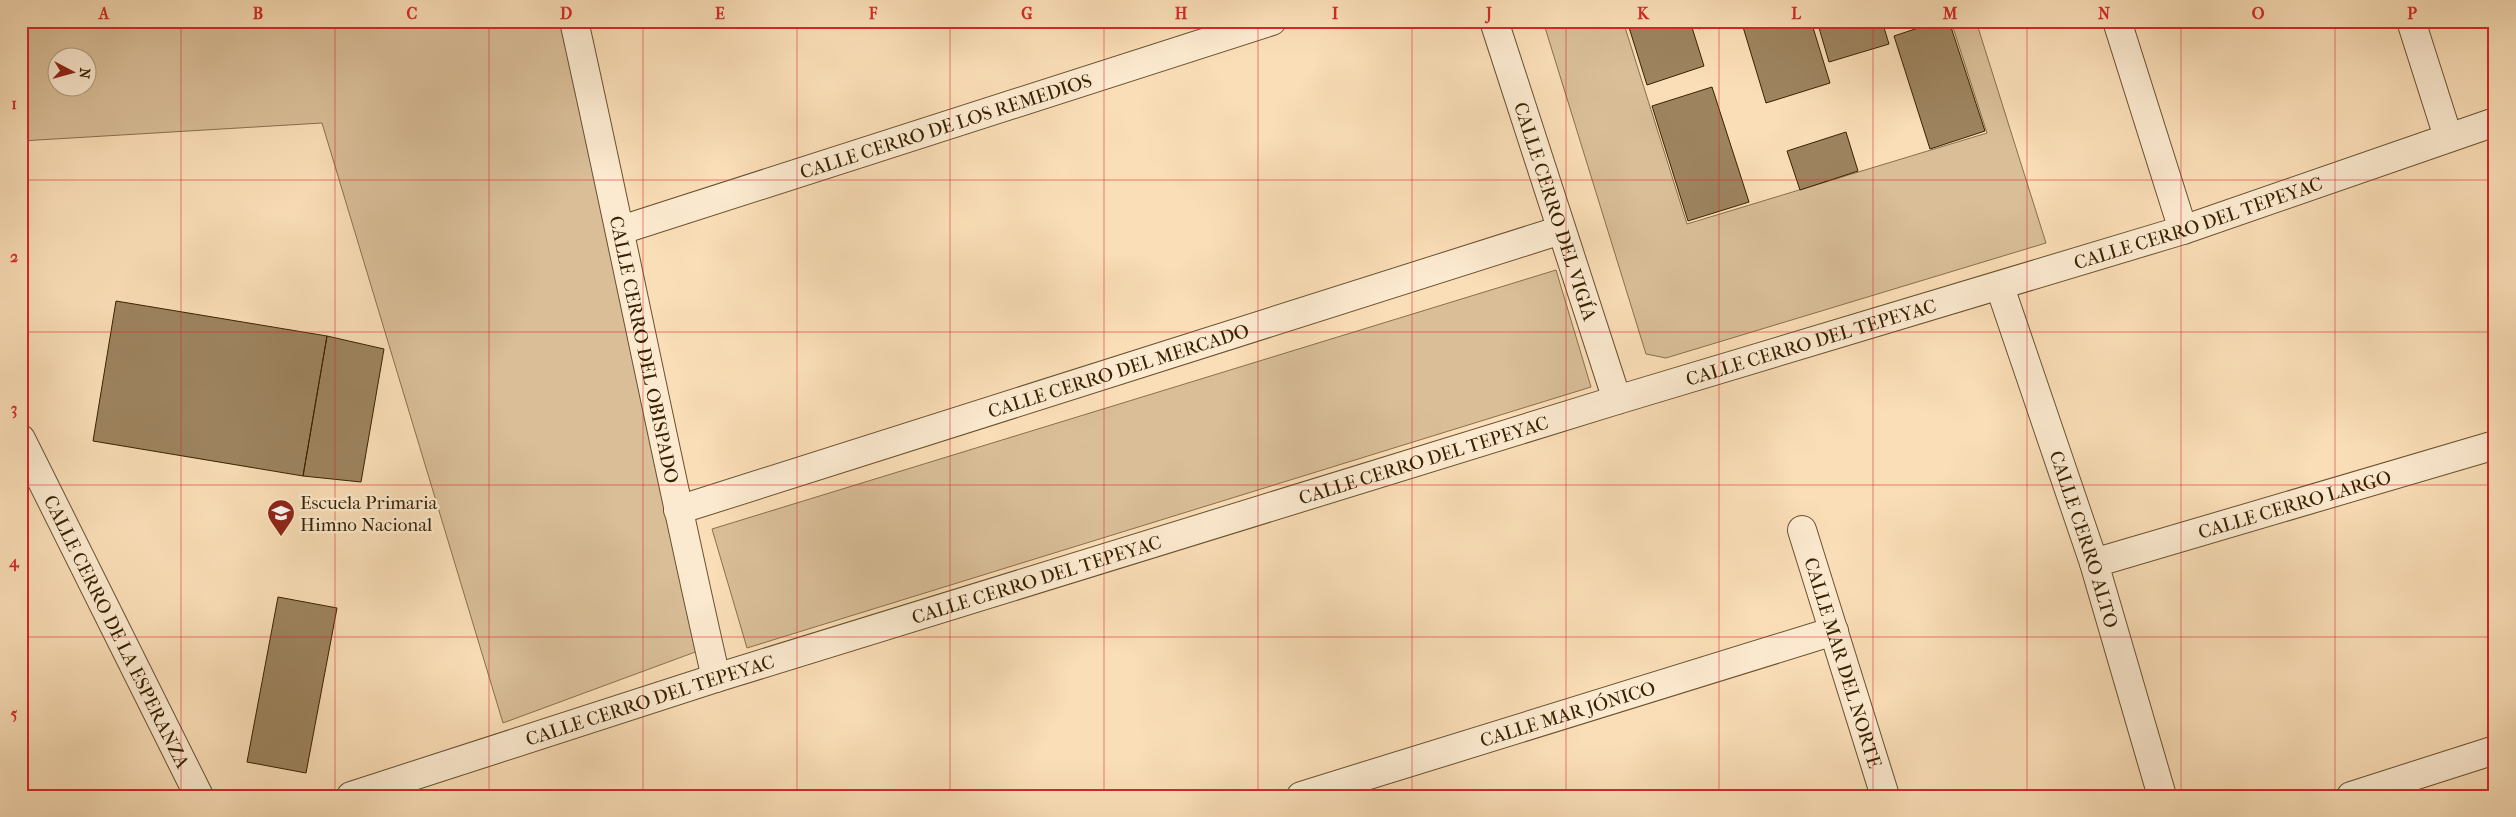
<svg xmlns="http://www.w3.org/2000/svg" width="2516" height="817" font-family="'IM FELL French Canon',serif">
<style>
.green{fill:#d9be98;stroke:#88704c;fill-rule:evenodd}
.building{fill:#9d845f;stroke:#382200}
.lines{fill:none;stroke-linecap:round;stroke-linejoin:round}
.minor-casing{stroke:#68512e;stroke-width:30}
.minor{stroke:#fcead0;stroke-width:28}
.grid{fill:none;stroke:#d62828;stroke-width:1;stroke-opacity:0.55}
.labels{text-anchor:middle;stroke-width:4.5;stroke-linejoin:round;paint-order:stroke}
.street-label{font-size:19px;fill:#382200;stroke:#fcead0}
.poi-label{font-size:19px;fill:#382200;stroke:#fcead0;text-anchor:start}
.neatline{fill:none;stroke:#d62828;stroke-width:2}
.grid-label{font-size:16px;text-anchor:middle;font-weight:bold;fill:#d62828}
</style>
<rect width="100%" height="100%" fill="#fadeb7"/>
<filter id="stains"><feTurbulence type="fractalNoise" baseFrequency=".004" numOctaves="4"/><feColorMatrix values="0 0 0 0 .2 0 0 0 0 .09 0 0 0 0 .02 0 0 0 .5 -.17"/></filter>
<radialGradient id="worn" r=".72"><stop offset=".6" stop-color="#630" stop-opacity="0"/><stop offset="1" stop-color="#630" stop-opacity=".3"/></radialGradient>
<!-- green -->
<path class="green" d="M21,21H568L698,651L503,723L322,123L21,141ZM58,58H88V88H58Z
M1543,21H1623L1687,224L1987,133L1951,21H1976L2046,243L1666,358L1646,354Z
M1556,270L1591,387L747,648L712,529Z"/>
<!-- building -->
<path class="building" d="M1627,21H1690L1704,66L1647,85Z
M1697,21H1724L1699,29Z
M1761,21H1811L1830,83L1766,103L1743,27Z
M1817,21H1882L1889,44L1829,62Z
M1939,21H1949L1985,131L1930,149L1894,36Z
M1712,87L1749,202L1688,221L1652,106Z
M1846,132L1858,171L1800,190L1787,151Z
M116,301L327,336L303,476L93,441Z
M327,336L384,349L361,482L303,476Z
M278,597L337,608L306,773L247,762Z"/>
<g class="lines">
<!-- minor casing -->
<g class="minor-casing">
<g id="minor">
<path id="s1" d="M574,21C623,240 666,460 716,678"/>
<path id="s2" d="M1494,21L1617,400"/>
<path d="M2117,21L2183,230"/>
<path d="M2411,21L2448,137"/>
<path id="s3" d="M621,230L1272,21"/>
<path id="s4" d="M2000,287L2094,563L2162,796"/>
<path id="s5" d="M21,439L199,796"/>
<path id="s6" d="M678,510L1561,230"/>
<path id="s7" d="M1802,530L1885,796"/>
<path id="s8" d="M2094,563L2495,445"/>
<path id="s9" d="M351,796L716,678L1617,400L2183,230L2495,122"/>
<path id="s10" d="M1301,796L1834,631"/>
<path d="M2351,796L2495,750"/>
</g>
</g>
<!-- minor -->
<use href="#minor" class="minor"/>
</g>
<!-- grid -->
<path class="grid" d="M181,21V796M335,21V796M489,21V796M643,21V796M797,21V796M950,21V796M1104,21V796M1258,21V796M1412,21V796M1566,21V796M1719,21V796M1873,21V796M2027,21V796M2181,21V796M2335,21V796M21,180H2495M21,332H2495M21,485H2495M21,637H2495"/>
<!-- icons -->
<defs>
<g id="school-pin" transform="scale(1.4375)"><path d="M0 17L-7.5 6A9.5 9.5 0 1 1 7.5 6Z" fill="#8f2418" stroke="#fcead0"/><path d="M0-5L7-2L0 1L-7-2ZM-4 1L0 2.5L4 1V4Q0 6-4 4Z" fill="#fff"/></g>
</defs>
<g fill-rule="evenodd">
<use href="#school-pin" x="281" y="513"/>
</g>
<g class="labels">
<!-- street labels -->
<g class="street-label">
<text dy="7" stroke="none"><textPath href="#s3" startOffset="341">CALLE CERRO DE LOS REMEDIOS</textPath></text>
<text dy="7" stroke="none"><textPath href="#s2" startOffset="200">CALLE CERRO DEL VIGÍA</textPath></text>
<text dy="7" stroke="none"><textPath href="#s9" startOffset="1934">CALLE CERRO DEL TEPEYAC</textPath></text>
<text dy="7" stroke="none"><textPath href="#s9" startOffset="1529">CALLE CERRO DEL TEPEYAC</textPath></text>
<text dy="7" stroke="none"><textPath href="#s1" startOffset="336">CALLE CERRO DEL OBISPADO</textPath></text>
<text dy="7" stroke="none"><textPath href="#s6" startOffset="462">CALLE CERRO DEL MERCADO</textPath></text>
<text dy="7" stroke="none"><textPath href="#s9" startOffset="1124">CALLE CERRO DEL TEPEYAC</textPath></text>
<text dy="7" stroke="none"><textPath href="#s8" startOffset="209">CALLE CERRO LARGO</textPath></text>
<text dy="7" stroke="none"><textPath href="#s4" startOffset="266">CALLE CERRO ALTO</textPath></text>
<text dy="7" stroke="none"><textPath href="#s9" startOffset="719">CALLE CERRO DEL TEPEYAC</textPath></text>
<text dy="7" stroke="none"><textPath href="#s5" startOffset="215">CALLE CERRO DE LA ESPERANZA</textPath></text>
<text dy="7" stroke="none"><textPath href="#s7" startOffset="139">CALLE MAR DEL NORTE</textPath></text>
<text dy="7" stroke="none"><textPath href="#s9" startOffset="314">CALLE CERRO DEL TEPEYAC</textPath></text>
<text dy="7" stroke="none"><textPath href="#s10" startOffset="279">CALLE MAR JÓNICO</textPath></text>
</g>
<!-- poi labels -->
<g class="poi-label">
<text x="300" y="509">Escuela Primaria<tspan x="300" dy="22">Himno Nacional</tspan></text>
</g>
</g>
<!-- margin -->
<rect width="2516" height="817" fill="none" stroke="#fadeb7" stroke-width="55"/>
<!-- north arrow -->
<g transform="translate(72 72) rotate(96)"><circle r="24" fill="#fcead0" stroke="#ae9a7d"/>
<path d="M0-4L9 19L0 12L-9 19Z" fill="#8f2418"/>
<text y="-8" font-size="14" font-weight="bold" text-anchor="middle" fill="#382200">N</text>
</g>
<rect x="28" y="28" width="2460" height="762" class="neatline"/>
<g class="grid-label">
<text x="104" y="19">A</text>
<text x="258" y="19">B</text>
<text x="412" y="19">C</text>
<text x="566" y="19">D</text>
<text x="720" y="19">E</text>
<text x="873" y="19">F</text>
<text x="1027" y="19">G</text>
<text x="1181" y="19">H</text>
<text x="1335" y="19">I</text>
<text x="1489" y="19">J</text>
<text x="1643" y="19">K</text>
<text x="1796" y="19">L</text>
<text x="1950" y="19">M</text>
<text x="2104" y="19">N</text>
<text x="2258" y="19">O</text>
<text x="2412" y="19">P</text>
<text x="14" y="109">1</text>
<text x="14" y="262">2</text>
<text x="14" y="414">3</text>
<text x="14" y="567">4</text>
<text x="14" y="719">5</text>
</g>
<rect width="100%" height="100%" filter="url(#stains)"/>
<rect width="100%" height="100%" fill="url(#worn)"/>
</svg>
